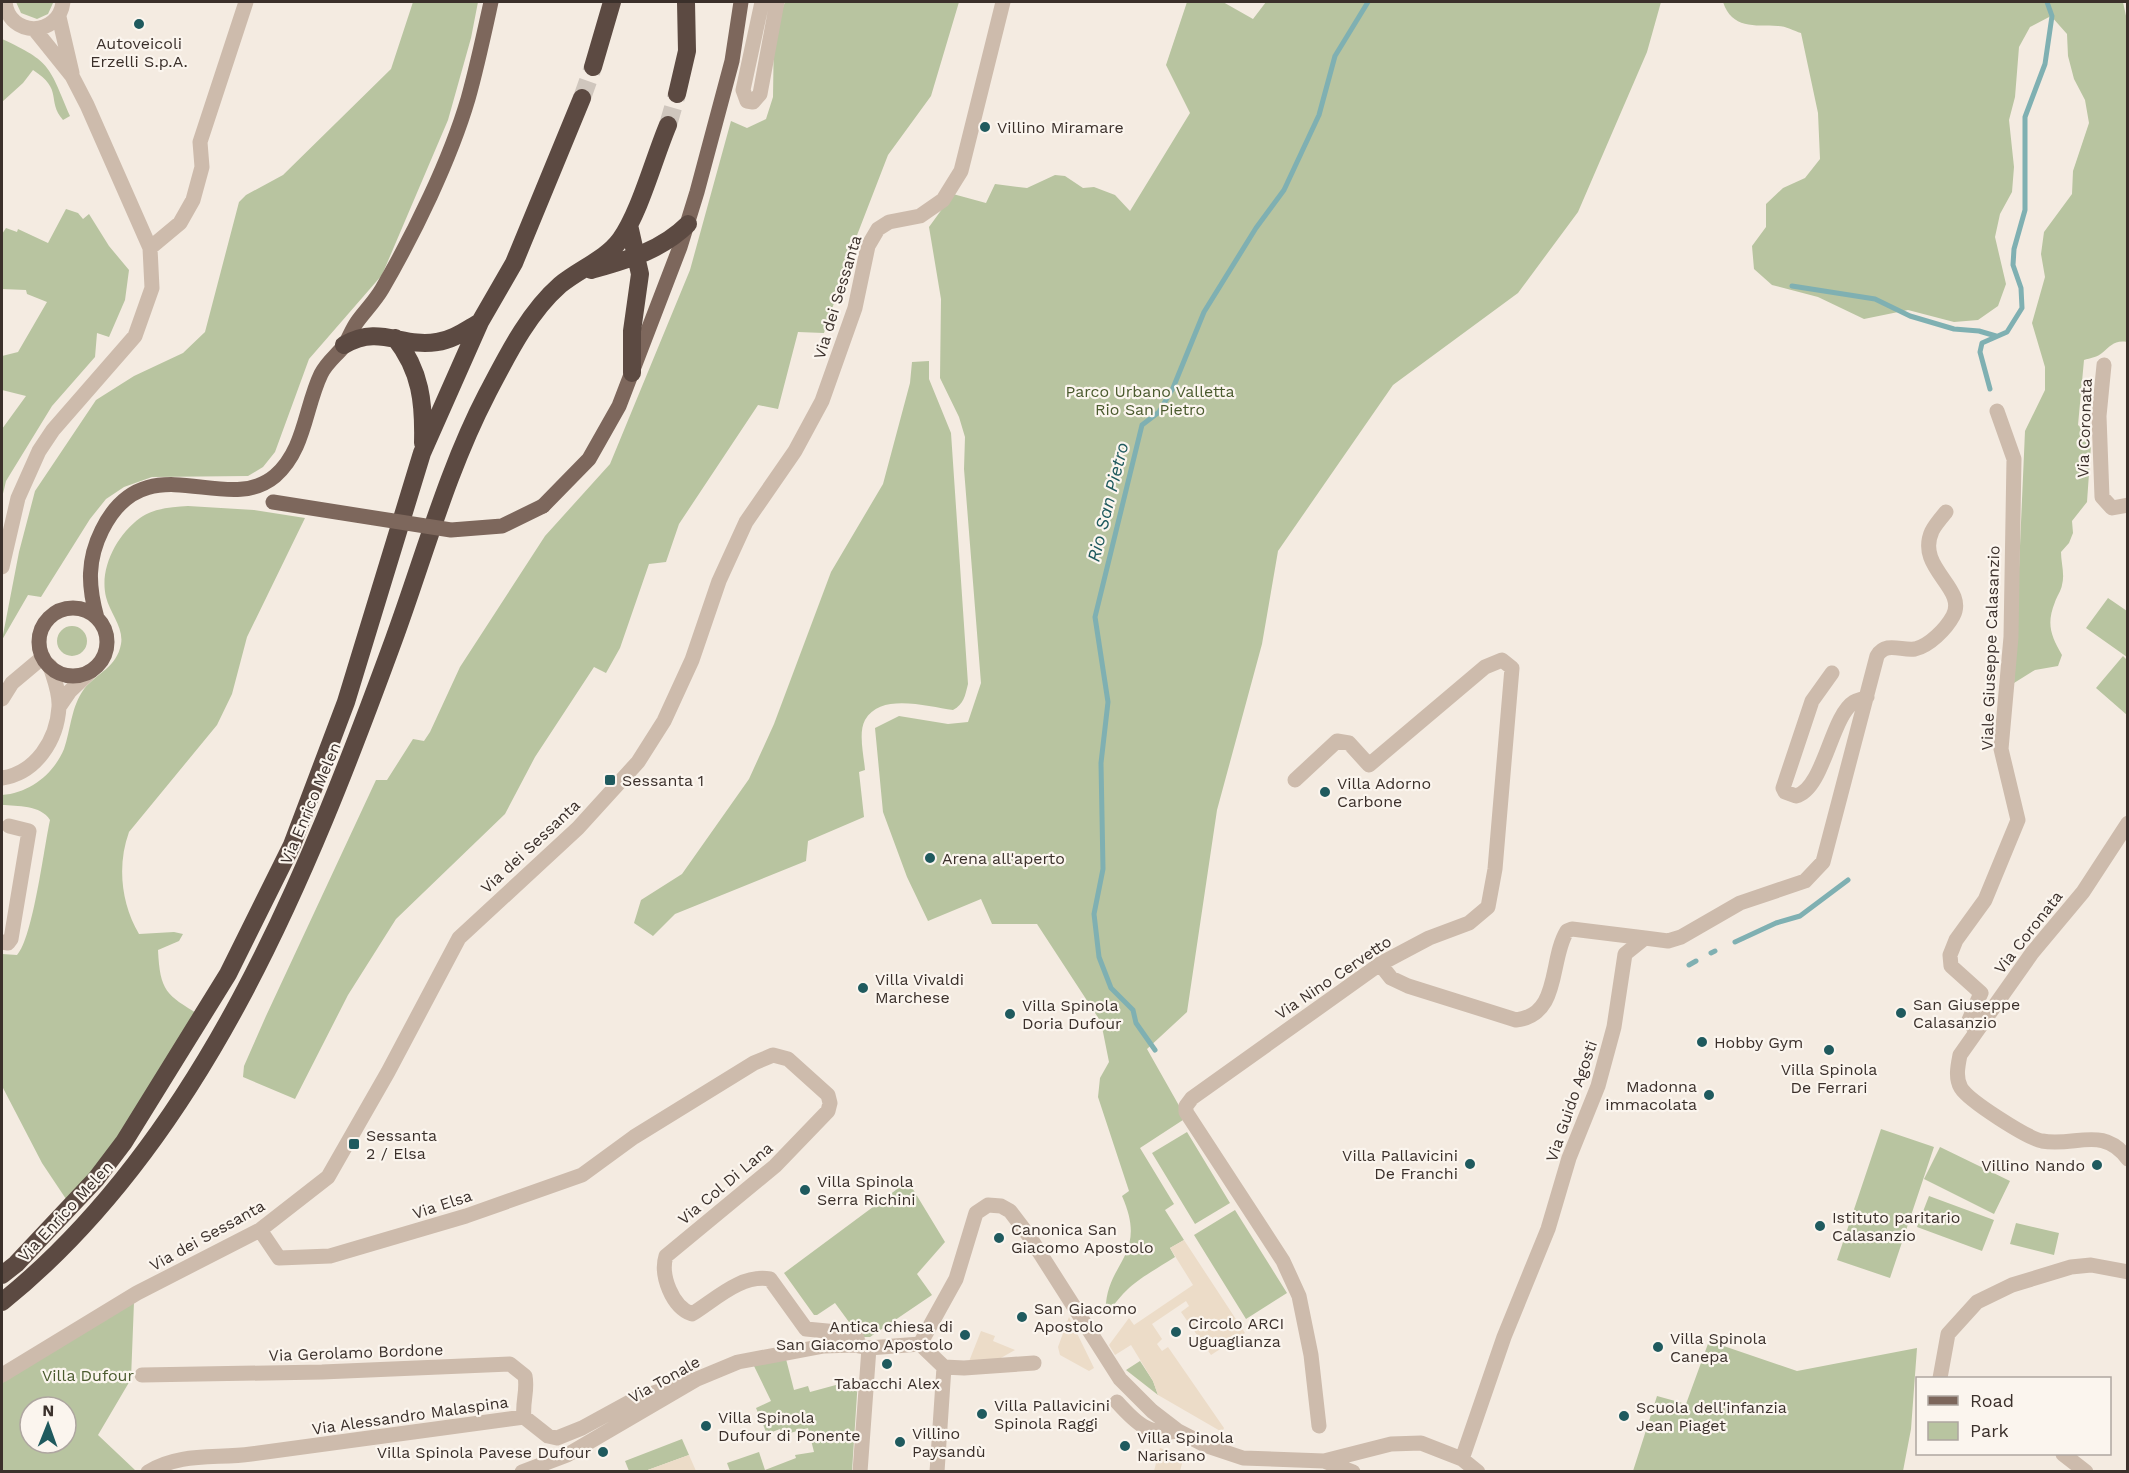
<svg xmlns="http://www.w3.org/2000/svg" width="2129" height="1473" font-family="'Work Sans',sans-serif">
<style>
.green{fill:#b8c4a0;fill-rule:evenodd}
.plaza{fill:#ecdcc8}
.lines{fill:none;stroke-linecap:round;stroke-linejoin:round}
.stream{stroke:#7fb0b2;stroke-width:5}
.highway-tunnel{stroke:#cfc6bd;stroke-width:18;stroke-dasharray:18 9;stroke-linecap:butt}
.minor{stroke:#cdbbac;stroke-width:15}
.major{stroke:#7d675c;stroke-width:15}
.highway{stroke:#5c4a42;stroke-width:18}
.major-bridge{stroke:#7d675c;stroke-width:15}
.poi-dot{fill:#1f5a5e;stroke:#fbf5ee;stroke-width:2}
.labels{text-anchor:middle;stroke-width:4.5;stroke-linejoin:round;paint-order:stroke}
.poi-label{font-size:16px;fill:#3b302b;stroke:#fbf5ee;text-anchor:start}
.street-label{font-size:16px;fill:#3b302b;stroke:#fbf5ee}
.park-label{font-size:16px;fill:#4a5a2e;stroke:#fbf5ee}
.water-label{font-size:18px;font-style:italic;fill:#1f5a5e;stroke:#fbf5ee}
</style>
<rect width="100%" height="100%" fill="#f4ebe1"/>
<!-- green -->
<path class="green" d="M16,2H53V3L48,14L37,19L21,13Z
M413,2H478L471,38L448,120L382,275L309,359L275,452L263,467L248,476L152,477L124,487L106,499L90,519L41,597L28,595L2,640L19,552L35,491L96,400L134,376L183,353L205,332L239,202L246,195L283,175L391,69Z
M785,2H959L931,96L888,155L854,243L824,333L798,332L778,409L758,405L679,524L666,562L649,564L620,648L606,673L594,667L535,757L505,814L396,919L348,995L295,1099L243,1077L244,1066L266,1016L376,780H387L413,739L424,741L430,732L460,667L545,536L610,464L690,270L731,121L747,128L766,119L773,97L774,30Z
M1187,2H1223L1253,19L1266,2H1661L1647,52L1578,212L1518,293L1393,385L1278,551L1262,644L1217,810L1187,1012L1147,1049L1186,1118L1140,1148L1174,1204L1165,1210L1184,1240L1170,1248L1175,1257C1142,1278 1128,1283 1106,1316C1102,1262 1150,1259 1122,1196L1129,1191L1098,1097L1100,1078L1109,1062L1101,1022L1037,924H992L981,899L928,921L907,877L883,812L875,728L899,716L948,724L968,722L981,683L964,469L965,437L959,417L940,378L941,299L929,227L953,194L986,203L995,184L1027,188L1055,175L1065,176L1083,188L1094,187L1115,195L1130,211L1190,113L1166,65Z
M1723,2H2123L2128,25L2127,342C2114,340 2111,346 2102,353C2098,357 2090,358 2084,360L2078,425L2088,433L2091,445L2087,502L2072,521L2073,533L2069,543L2061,552C2061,563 2065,574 2062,585C2061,591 2057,596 2055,602C2046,624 2051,636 2062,655L2058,666L2035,670L2014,683L2025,431L2045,390V367L2032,323L2045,277L2041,254L2044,232L2072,194L2073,171L2089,123L2085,100L2074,79L2068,56L2067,34L2051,16L2030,27L2019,47L2015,97L2009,120L2014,167L2012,192L2000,214L1995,237L2006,284L1998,306L1978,320L1954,322L1908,310L1864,319L1818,297L1772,285L1754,269L1752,246L1766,227V204L1783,188L1805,178L1820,159L1818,113L1801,33C1794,31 1786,26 1778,26C1754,25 1732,29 1723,2Z
M2,39C52,62 49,67 70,116L63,120C46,100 64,90 33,70L23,83L2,102Z
M66,209L78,213L83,219L89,214L109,246L129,270L125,300L109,337L97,333L95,357L52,406L6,481L2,498V429L26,396L2,390V356L18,352L47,302L27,294L26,290L2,289V234L6,228L17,232L18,229L48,243Z
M929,361V379L951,433L968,684C965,696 964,704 953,710C928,707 881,692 865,720C858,733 864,756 865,770L859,772L864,817L808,841L806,861L675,914L653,936L634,923L641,900L682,874L749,779L774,724L831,572L883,484L910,383L912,362Z
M188,506L254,510L305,518L247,637L232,694L217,725L129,832C117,865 121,904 139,934L174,932L183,934L179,941L158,950C160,991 166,995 200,1015L107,1159L68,1202L42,1163L2,1086V954L17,955C33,938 44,847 50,820C41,805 17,806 2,805V795C29,793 53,775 64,749C71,729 71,707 84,689C97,673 117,667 121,644C124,628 110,613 106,597C99,568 117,535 140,518C154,508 172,507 188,506Z
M2108,598L2127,611V657L2086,628Z
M57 641a15 15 0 1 1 30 0a15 15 0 1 1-30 0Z
M2123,656L2127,660V715L2096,688Z
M1881,1129L1934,1147L1890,1278L1837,1260Z
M1187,1132L1230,1203L1195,1224L1152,1153Z
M1940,1147L2010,1181L1994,1214L1924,1179Z
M908,1181L945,1242L917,1274L932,1295L870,1337H860L835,1303L817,1315H814L784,1273Z
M1929,1196L1994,1220L1982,1251L1917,1227Z
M1235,1210L1287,1293L1246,1319L1194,1235Z
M2016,1223L2059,1233L2054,1255L2010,1244Z
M134,1302L131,1379L98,1435L135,1470L2,1472V1383ZM30,1407H66V1443H30Z
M1709,1341L1797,1371L1917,1348L1911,1429L1903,1471H1633L1657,1396L1686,1404Z
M786,1359L794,1390L808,1386L810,1392L858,1379L852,1471H730L727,1463L759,1452L765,1470L796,1458L795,1455L814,1452L808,1428L790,1433L791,1436L784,1439L780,1429L767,1434L756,1408L771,1401L754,1366Z
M1140,1361L1153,1381L1158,1395L1126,1370Z
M682,1439L689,1455L645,1471H629L625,1461Z"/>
<!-- plaza -->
<path class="plaza" d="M1184,1240L1245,1333L1211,1355L1181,1312L1189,1306L1186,1301L1152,1324L1162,1339L1157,1344L1162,1351L1168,1347L1224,1428L1222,1432L1158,1395L1153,1381L1131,1345L1115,1355L1109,1345L1129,1318L1134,1325L1193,1285L1170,1248Z
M1069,1317L1094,1368L1089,1371L1060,1355L1058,1347Z
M981,1331L995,1336L993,1341L1015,1350L999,1359L968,1364Z
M1160,1448L1184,1456L1180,1471H1154Z
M689,1455L696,1471H645L686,1456Z"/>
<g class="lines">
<!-- stream -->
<path class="stream" d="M1792,286L1875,299L1910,316L1954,329L1979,331L1996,336
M1990,389L1980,352L1982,343L2007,332L2022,308L2021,288L2013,265L2014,249L2025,210V117L2045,64L2052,16L2047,2
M1735,942L1776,923L1800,916L1848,880
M1711,953L1715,951
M1689,965L1696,961
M1155,1050L1136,1023L1133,1010L1111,988L1099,957L1094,914L1103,869L1101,763L1108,702L1095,617L1142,425L1159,412L1173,388L1204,312L1256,228L1284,190L1319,115L1335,56L1368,2"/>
<!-- highway-tunnel -->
<path class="highway-tunnel" d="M582,98L593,67
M668,125L677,94"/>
<!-- minor -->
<path class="minor" d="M5,2C9,38 59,37 63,2
M762,2L743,90L747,101L753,102L760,94L777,2
M59,17L72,73
M150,248L180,223L193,200L202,167L200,142L246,2
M2104,365L2099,416L2102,497L2112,508L2128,505
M2,567L18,498L39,451L53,430L135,336L152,288L150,248L87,105L72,76L35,30
M1832,673L1812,701L1783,788L1785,792L1796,796C1824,789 1831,716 1854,702C1857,700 1863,699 1867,697
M2,699L12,683L43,657
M59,707L70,691L91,671
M2,778C36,773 57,740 59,707C60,693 54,679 50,666
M1295,780L1337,741L1349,743L1369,765L1485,667L1502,660L1512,668L1495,869L1488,907L1469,923L1429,938L1380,964L1192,1098L1186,1106V1112L1283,1261L1299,1296L1311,1355L1319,1426
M2128,823L2083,892L2032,953L1960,1055C1958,1065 1955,1078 1961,1088C1969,1101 2027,1138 2042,1141C2076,1147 2103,1125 2128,1159
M2,942L8,943L11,939L29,831L9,826
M1380,964L1391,978L1408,986L1516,1020C1561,1015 1549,960 1567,931L1572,929L1645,938
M1976,1032L1969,1020L1981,993L1951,966L1950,955L1956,940L1985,900L2018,820L2001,749L2011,637L2014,459L1997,411
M260,1230L279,1258L330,1256L466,1216L582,1175L634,1137L754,1063L773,1055L788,1059L828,1095L830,1103L828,1111L775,1166L666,1256C660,1275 672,1307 692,1314C716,1299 741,1274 770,1279L806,1329L848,1333L857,1338L859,1346
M920,1344L956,1279L976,1213L988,1205L1001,1206L1010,1211L1029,1236L1120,1379L1152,1411L1178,1431L1207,1446L1243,1458L1324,1461L1391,1444L1421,1443L1462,1459L1478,1472
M920,1344L944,1367
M944,1367L964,1368L1034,1363
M2,1375L137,1293L260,1230L328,1177L388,1072L459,938L578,828L638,762L664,721L692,660L719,581L746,522L795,451L822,401L855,308L868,246L878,229L889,222L920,216L943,200L961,171L1003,2
M142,1375L322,1372L510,1364L525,1376C528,1391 522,1402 524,1417
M1940,1378L1948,1334L1977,1302L2012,1285L2071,1267L2091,1265L2128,1272
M1117,1402C1135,1422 1149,1437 1178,1431
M2063,1454L2086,1472
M1462,1459L1504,1337L1548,1229L1569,1158L1598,1086L1614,1027L1625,954L1645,938L1668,941L1681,937L1740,903L1805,881L1823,862L1877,656C1886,641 1901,651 1915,649C1929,646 1946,629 1953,616C1968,588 1915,568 1932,531C1935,525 1941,518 1946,512
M1324,1461L1353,1472
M148,1472C180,1452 216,1459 251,1454C342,1442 433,1429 524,1417L548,1436L557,1438L582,1428L635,1399L697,1379
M522,1472L567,1455L697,1379L738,1362L824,1346L854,1345L869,1348L920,1344
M860,1472L869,1348
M937,1472L944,1367"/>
<!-- major -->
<path class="major" d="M543,506L589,459L619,406L680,247L697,192L732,61L741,2
M39 642a34 34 0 1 1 68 0a34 34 0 1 1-68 0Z
M97,618C88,586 87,560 102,530C146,441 225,518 275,476C305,450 305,407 321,374C327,362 336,356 344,346C349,338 352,329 357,322C365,311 375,301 382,289C414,234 450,160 468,99C477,67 484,34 491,2"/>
<!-- highway -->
<path class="highway" d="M593,67L612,2
M677,94L687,51L686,2
M629,225L640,274L632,331V373
M591,270C626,260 661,251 688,224
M395,338C421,371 424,403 423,443
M344,345C380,324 401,348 437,342C453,340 466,330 480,322
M2,1275L16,1264L96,1179L124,1142L228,974L292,845L346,702L422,453L480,322L514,263L582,98
M2,1302C202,1141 308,874 394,639C424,557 447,471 487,394C507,356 528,313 560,285C579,269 605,260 620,240C640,212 654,158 668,125"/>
<!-- major-bridge -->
<path class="major-bridge" d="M273,502L451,530L502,526L543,506"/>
</g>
<!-- markers -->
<g class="poi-dot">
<circle cx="139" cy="24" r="6"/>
<circle cx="985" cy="127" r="6"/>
<rect x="604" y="774" width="12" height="12" rx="3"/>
<circle cx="1325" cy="792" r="6"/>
<circle cx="930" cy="858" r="6"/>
<circle cx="863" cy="988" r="6"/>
<circle cx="1901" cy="1013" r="6"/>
<circle cx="1010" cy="1014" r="6"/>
<circle cx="1702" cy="1042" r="6"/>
<circle cx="1829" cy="1050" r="6"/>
<circle cx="1709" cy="1095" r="6"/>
<rect x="348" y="1138" width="12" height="12" rx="3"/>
<circle cx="1470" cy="1164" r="6"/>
<circle cx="2097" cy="1165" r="6"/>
<circle cx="805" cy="1190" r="6"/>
<circle cx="1820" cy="1226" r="6"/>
<circle cx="999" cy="1238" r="6"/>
<circle cx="1022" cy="1317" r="6"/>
<circle cx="1176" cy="1332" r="6"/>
<circle cx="965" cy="1335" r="6"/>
<circle cx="1658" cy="1347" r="6"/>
<circle cx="887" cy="1364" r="6"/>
<circle cx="982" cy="1414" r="6"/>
<circle cx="1624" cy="1416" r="6"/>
<circle cx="706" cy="1426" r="6"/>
<circle cx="900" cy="1442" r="6"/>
<circle cx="1125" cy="1446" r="6"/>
<circle cx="603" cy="1452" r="6"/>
</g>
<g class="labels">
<!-- poi labels -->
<g class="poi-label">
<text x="139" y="49" text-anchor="middle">Autoveicoli<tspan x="139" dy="18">Erzelli S.p.A.</tspan></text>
<text x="997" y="133">Villino Miramare</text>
<text x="622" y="786">Sessanta 1</text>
<text x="1337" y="789">Villa Adorno<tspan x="1337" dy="18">Carbone</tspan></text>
<text x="942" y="864">Arena all'aperto</text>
<text x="875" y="985">Villa Vivaldi<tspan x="875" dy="18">Marchese</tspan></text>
<text x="1913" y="1010">San Giuseppe<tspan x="1913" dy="18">Calasanzio</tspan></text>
<text x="1022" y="1011">Villa Spinola<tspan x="1022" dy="18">Doria Dufour</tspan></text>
<text x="1714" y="1048">Hobby Gym</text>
<text x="1829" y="1075" text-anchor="middle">Villa Spinola<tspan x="1829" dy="18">De Ferrari</tspan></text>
<text x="1697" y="1092" text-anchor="end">Madonna<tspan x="1697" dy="18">immacolata</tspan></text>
<text x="366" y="1141">Sessanta<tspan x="366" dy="18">2 / Elsa</tspan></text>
<text x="1458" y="1161" text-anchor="end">Villa Pallavicini<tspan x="1458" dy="18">De Franchi</tspan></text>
<text x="2085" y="1171" text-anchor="end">Villino Nando</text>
<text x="817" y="1187">Villa Spinola<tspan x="817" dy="18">Serra Richini</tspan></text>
<text x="1832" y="1223">Istituto paritario<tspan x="1832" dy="18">Calasanzio</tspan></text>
<text x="1011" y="1235">Canonica San<tspan x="1011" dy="18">Giacomo Apostolo</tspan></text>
<text x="1034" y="1314">San Giacomo<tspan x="1034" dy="18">Apostolo</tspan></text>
<text x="1188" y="1329">Circolo ARCI<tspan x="1188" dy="18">Uguaglianza</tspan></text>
<text x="953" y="1332" text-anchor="end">Antica chiesa di<tspan x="953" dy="18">San Giacomo Apostolo</tspan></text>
<text x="1670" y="1344">Villa Spinola<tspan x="1670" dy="18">Canepa</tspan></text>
<text x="887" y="1389" text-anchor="middle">Tabacchi Alex</text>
<text x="994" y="1411">Villa Pallavicini<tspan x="994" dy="18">Spinola Raggi</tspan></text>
<text x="1636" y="1413">Scuola dell'infanzia<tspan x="1636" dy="18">Jean Piaget</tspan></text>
<text x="718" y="1423">Villa Spinola<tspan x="718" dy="18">Dufour di Ponente</tspan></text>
<text x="912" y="1439">Villino<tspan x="912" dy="18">Paysandù</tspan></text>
<text x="1137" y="1443">Villa Spinola<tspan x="1137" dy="18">Narisano</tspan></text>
<text x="591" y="1458" text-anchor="end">Villa Spinola Pavese Dufour</text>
</g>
<!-- street labels -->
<g class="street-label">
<text transform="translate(837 297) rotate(-73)" y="6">Via dei Sessanta</text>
<text transform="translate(2084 428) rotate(-88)" y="6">Via Coronata</text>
<text transform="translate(1990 648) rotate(-88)" y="6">Viale Giuseppe Calasanzio</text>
<text transform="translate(310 803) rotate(-67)" y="6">Via Enrico Melen</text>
<text transform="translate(530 846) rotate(-43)" y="6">Via dei Sessanta</text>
<text transform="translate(2028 932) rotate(-52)" y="6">Via Coronata</text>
<text transform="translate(1333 977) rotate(-34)" y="6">Via Nino Cervetto</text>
<text transform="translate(1571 1101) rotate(-71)" y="6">Via Guido Agosti</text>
<text transform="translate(725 1183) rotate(-40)" y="6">Via Col Di Lana</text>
<text transform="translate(442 1204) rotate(-18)" y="6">Via Elsa</text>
<text transform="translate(65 1211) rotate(-47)" y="6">Via Enrico Melen</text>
<text transform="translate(207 1235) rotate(-29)" y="6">Via dei Sessanta</text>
<text transform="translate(356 1352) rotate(-2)" y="6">Via Gerolamo Bordone</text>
<text transform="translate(664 1379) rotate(-29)" y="6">Via Tonale</text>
<text transform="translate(410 1415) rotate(-8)" y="6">Via Alessandro Malaspina</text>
</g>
<!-- park labels -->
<g class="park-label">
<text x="1150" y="397">Parco Urbano Valletta<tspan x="1150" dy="18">Rio San Pietro</tspan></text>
<text x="88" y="1381">Villa Dufour</text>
</g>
<!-- water labels -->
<g class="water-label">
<text transform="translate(1108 502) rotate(-76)" y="6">Rio San Pietro</text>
</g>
</g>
<!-- border -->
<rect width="2129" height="1473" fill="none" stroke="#3b302b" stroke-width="6"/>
<!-- legend -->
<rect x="1916" y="1377" width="195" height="78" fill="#fbf5ee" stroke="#aea6a0" stroke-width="1.5"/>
<rect x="1928" y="1396" width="30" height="9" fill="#7d675c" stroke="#aea6a0" stroke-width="1.5"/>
<text x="1970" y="1407" font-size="18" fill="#3b302b">Road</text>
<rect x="1928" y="1422" width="30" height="18" fill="#b8c4a0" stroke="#aea6a0" stroke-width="1.5"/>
<text x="1970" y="1437" font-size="18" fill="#3b302b">Park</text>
<!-- north arrow -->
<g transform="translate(48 1425) rotate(1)"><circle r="28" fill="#fbf5ee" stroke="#aea6a0" stroke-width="1.5"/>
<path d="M0-4.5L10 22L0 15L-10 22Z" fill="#1f5a5e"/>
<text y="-9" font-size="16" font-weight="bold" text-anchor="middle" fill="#3b302b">N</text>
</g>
</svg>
